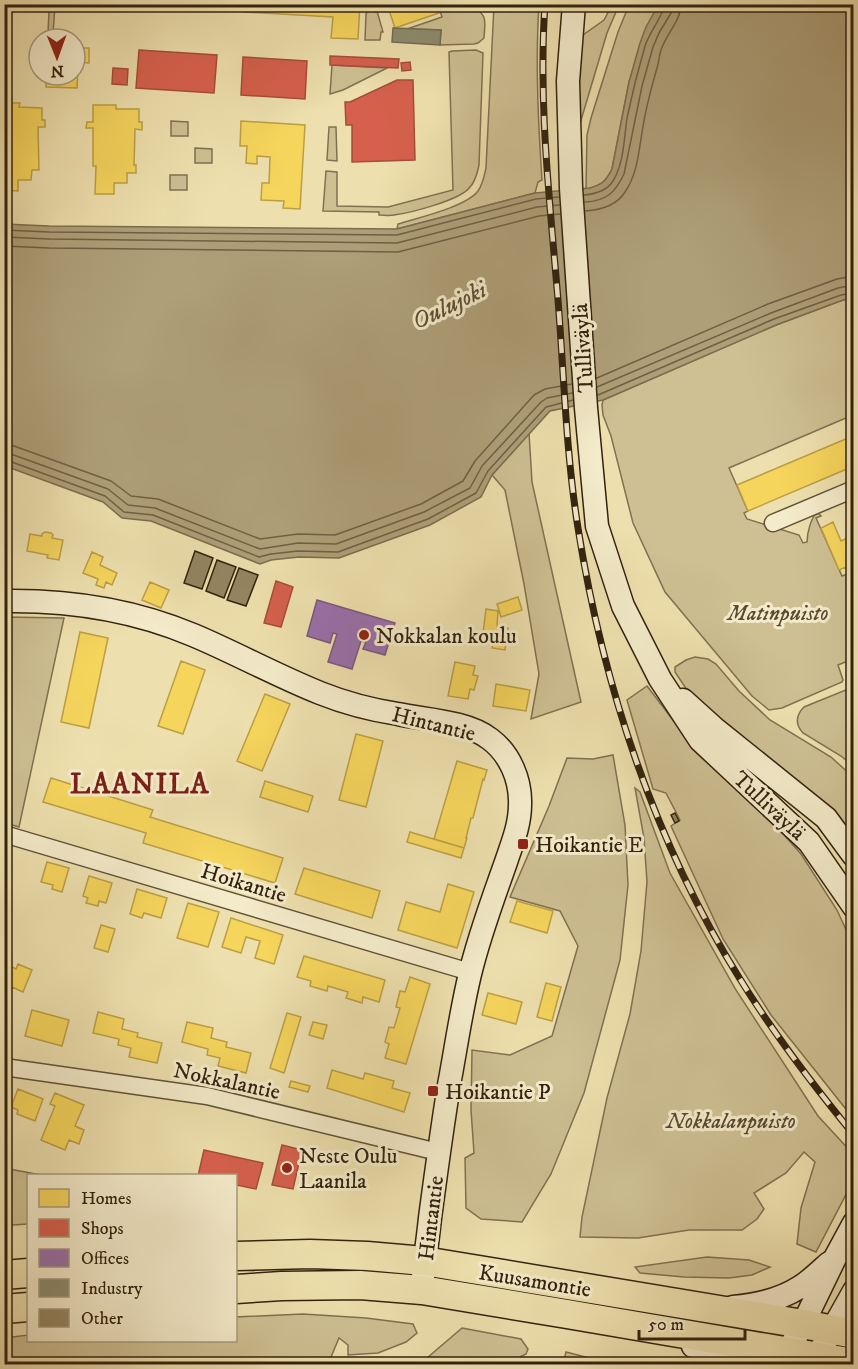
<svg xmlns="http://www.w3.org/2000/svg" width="858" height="1369" font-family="'IM FELL DW Pica',serif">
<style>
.green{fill:#cec093;stroke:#807151;stroke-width:1.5}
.water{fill:#ae9f78;stroke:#7c6d4e;stroke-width:1.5}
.homes{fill:#f6d55c;stroke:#bb9f45;stroke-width:1.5}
.shops{fill:#d6604d;stroke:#a54d3a;stroke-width:1.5}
.offices{fill:#9970ab;stroke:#7a597c;stroke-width:1.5}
.industry{fill:#8c8c6e;stroke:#716c52;stroke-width:1.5}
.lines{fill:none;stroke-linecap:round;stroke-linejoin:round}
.shore{stroke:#706044;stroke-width:1.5}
.building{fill:#948562;stroke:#32220f;stroke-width:1.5}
.street-casing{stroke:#615237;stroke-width:19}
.secondary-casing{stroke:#32220f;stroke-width:25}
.highway-casing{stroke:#32220f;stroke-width:31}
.street{stroke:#f4ebca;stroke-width:16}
.secondary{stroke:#f4ebca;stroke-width:22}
.highway{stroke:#eee0ae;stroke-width:28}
.rail-casing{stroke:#32220f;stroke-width:7}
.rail{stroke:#f4ebca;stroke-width:4.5;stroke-dasharray:14;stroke-linecap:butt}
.poi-dot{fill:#8f2418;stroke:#f4ebca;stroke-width:2}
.labels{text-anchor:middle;stroke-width:6;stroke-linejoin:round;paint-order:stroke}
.street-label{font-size:22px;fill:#32220f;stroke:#f4ebca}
.park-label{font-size:22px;font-style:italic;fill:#594a30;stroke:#f4ebca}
.poi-label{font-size:22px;fill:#32220f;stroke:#f4ebca;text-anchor:start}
.water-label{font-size:24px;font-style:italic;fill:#5d4e34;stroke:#f4ebca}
.district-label{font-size:28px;font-weight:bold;letter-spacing:1.5px;fill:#7a1f14;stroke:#f4ebca}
</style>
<rect width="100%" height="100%" fill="#eee0ae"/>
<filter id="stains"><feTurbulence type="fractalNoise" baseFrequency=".00333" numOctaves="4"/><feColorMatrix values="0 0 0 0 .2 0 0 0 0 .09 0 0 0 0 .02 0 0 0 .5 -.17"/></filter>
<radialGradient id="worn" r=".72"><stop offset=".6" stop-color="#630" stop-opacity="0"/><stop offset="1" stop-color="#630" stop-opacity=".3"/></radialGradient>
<!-- green -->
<path class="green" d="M5,4L55,5L53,34H48L49,10L5,9Z
M438,5H473C488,18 485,19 484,38L478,43L474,44L440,45L441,30L407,29L442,17Z
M494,5H539C535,63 538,122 542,180L538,182L535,193L397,229L398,224C417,218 466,207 478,191C483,184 484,176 486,168Z
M612,5H619L607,33L579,127L577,128L580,41L583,35L604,20Z
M629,5H661L655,11L629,82L612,169C606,181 600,187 586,189L587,135L591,118L618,32Z
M374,10L375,12L377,11L383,32H381L380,40H365L366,14L367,12Z
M476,50L483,53L479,165C477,173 476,181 470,187C461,200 410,213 394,215C389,216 384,215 379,215V212L323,211L326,171L337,172V206L388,207L453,190L449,52L452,51Z
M332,65L387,68L343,90L330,94Z
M171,121L188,122V136H171Z
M329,127H336L337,161L327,160Z
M195,148L212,149V163H195Z
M170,175H187V190H170Z
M853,298V415L729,468L748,511L744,513L747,519L799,535L803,543L807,542C807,533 811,518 817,512L821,516L816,518L842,576L853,572V659L838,665L843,680L842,682L782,708L769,710L752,696L665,592L633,523L611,436L603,415L602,405L603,400L776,325L843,300Z
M529,433L532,482L581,702L531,719L539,674L524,584L505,490L492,475Z
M5,617L64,618L19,827L5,823Z
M695,657L708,659L716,664L739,691L770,720L831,757L853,777V837L718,721L685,687L675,672V667L686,660Z
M647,686L695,749L761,809L801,854L837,910L853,945V1118L771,1015L723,939L671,826L680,820L666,793L653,789L627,700Z
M853,687V766L841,756L803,733C795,724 796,715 804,707Z
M613,755L625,825L628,885L620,960L584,1093L551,1174L522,1222L481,1219L466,1208L465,1158L474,1153L471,1110L472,1050L510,1055L552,1036L578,946L560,911L510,897L549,806L567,758L593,759Z
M635,788L640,792L670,873L736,990L818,1116L853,1154V1181L816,1252L797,1244L801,1208L815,1162L804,1152L786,1173L754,1193L764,1209L757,1219L742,1230H689L638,1238L580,1237L582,1217L607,1098L630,1014L641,951L647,882L644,838Z
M4,1168L41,1175L28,1176V1224L13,1225L5,1217Z
M707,1257L749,1260L770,1267L752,1275L729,1278L684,1277L640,1273L635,1267Z
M303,1314L366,1318L413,1324L417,1333L406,1342L378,1353L348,1355V1345L339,1338L331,1357L334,1364H5V1338L28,1335V1340H236V1317Z
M462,1328L521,1339L528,1349L526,1354L520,1357V1364H420Z
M566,1352L613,1364H563Z"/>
<!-- water -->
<path class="water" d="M661,5H853V298L843,300L776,325L603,400L550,411L492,475L481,497L430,525L339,558L299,557L271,560L260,564L151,521L122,518L103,502L5,466L4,224L49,226L397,229L535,193L590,188C603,184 606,181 612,169L629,82L640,43L646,27L655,11Z"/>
<!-- homes -->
<path class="homes" d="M245,4H360L358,39L331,38L333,17L244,12Z
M392,4H436L439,13L395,28L388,7Z
M34,47H39V64H33Z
M75,48H89V63L78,62L77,88L46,87V75H75Z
M4,103H20L19,107L42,108V120H45V127H38L39,170H32L31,180H18V191L4,190Z
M93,105H116V109H139V122H142V130L135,129L134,165H136V173H127V183H114V194H95L96,166H93V128H86L87,122H93Z
M241,121L305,125L300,209L283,208L284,201L261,200L262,183H269L270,157L257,156V164L246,163L247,146H240Z
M848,438L854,452V466L748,511L737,485Z
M833,522L841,541L850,537L854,545V572L848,574L846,567L839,570L821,528Z
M45,532L51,533L53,535L52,538L63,540L59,560L47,558L48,555L27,551L30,534L42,536V534Z
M92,552L103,557L100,565L117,573L112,585L106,582L104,588L96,585L98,579L83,573Z
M150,582L169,590L161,608L142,600Z
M518,597L522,610L501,617L497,604Z
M486,609L498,611L497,626L508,628L505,650L492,648L493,644L482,642Z
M80,632L108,638L89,728L61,722Z
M181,661L205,670L183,734L158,726Z
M455,662L475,666L473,675L478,676L474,690L470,689L468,699L448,696Z
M496,684L530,690L526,711L493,706Z
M265,694L290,704L262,771L237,761Z
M356,734L383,741L366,807L339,800Z
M457,761L487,770L484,780L483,779L473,818H471L466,838H467L464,848L434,839Z
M51,778L153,810L150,817L283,858L275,883L143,843L146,833L43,802Z
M265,781L313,796L308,812L260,797Z
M410,832L464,848L461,858L407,842Z
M47,862L69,868L62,892L52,889L53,885L41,882Z
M304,868L380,891L372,918L295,894Z
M89,876L112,883L106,903L99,901L98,906L86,903L88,898L83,896Z
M448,884L474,892L457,948L398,930L406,902L440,912Z
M137,889L167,898L161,918L144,913L142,918L130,914Z
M517,901L553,911L547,933L510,922Z
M188,903L219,912L208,947L177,938Z
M231,918L283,935L274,964L255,958L260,941L246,937L241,953L222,947Z
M101,925L115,929L108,952L94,948Z
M304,956L385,980L379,1002L363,997L362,1003L346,998L348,992L328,986L327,991L310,986L311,981L297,977Z
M4,963L16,969L18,964L32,970L23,992L12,987L9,993L4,991Z
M410,977L430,984L406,1064L385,1058L389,1044L385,1042L389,1027L394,1028L400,1008L396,1007L400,991L405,992Z
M546,983L561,987L552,1021L537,1017Z
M488,993L522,1002L516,1024L482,1015Z
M32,1010L69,1020L62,1046L25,1036Z
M98,1012L124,1019L122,1029L138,1033L137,1037L162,1043L157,1063L129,1057L131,1048L118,1045L119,1039L93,1033Z
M287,1013L301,1017L284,1073L270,1068Z
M187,1022L213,1028L211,1038L227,1042L226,1047L251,1053L246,1073L218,1066L220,1058L207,1055L208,1049L182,1042Z
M313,1022L327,1025L323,1039L309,1035Z
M332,1070L363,1079L365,1073L394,1081L392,1088L410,1093L404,1112L327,1088Z
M291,1081L310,1086L308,1092L289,1087Z
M18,1089L43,1099L35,1121L17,1114L18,1110L11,1107Z
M55,1093L84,1105L75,1126L84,1130L79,1144L69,1140L65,1150L41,1140L55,1106L50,1104Z
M4,1118L11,1121L4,1137Z"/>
<!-- shops -->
<path class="shops" d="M139,50L217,55L214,93L136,88Z
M330,56L399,59L398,68L330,65Z
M243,57L307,61L305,99L241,95Z
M410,62L411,70L402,71L401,63Z
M113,68L128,69L127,85L112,84Z
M397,80H413L415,160L352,162V125H346L345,102H350Z
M276,581L293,587L281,627L264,623Z
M282,1145L302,1150L293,1189L272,1185Z
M204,1150L263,1163L256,1189L236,1185V1176H198Z"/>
<!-- offices -->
<path class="offices" d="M317,600L395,623L385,655L363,649L366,642L361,641L352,669L328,662L337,634L333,633L330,643L307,636Z"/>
<!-- industry -->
<path class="industry" d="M393,28L441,30L440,45L392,42Z"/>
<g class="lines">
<!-- shore -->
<path class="shore" d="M584,195C594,194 607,191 613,181C624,163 624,139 627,118C632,94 638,70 645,46C649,33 664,14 665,4
M585,202C606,201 615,193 624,174L642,86L653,47L659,33L671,13L672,4
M585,211C600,210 617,205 625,192C639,172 639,145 644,121C647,103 652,86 657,68C659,62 659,56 661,50C666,34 681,21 681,4
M4,230L49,232L397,235L536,199L559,197
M4,237L49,239L397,243L537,207L559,205
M4,246L49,248L398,252L539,216L560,214
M597,378L768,304L837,279L854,276
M597,387L771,313L838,288L854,285
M598,395L774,319L841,295L854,293
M4,444L14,446L111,481L131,496L158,499L260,539L298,534L335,535L421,504L463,481L475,461L534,395L545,389L572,384
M4,453L11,454L108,489L128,505L155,508L260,549L298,543L336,544L424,512L470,488L482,466L541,402L547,398L572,393
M4,461H9L105,496L124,512L153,515L259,557L271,554L298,551L338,552L428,519L476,493L488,471L546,407L573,400"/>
</g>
<!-- building -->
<path class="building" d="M195,551L213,558L202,589L184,583Z
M217,560L236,567L224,598L206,591Z
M239,568L258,575L246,606L227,600Z
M675,813L679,821L675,823L671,815Z"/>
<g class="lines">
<!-- street casing -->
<g class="street-casing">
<path id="street" d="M773,523L854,489
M4,834L470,972
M4,1067L207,1096L438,1152"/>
</g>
<!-- secondary casing -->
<g class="secondary-casing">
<path id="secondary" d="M574,4L568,81L571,188L586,408L597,526L623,606L660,679L700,740L809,842L854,907
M4,601C69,600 134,610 193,635C236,653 277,676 320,693C345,703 372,710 398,714C426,720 467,721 490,739C510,754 521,780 520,805C520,825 512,844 506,862C493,899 479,936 470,974C461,1011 456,1048 449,1085C442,1129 436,1173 430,1218C428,1238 425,1257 423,1277
M683,700L714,728L826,818L854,856
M733,1307C756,1305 780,1300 800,1287C810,1281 820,1271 829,1263
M693,1346C711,1350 720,1352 733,1364
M781,1364L803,1324L835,1258L854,1223
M813,1364L854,1291"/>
</g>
<!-- highway casing -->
<g class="highway-casing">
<path id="highway" d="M236,1256L310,1254L367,1256L424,1261L803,1324L854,1334
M4,1275L28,1273
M236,1289L282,1286L360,1285L422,1290L567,1314L854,1363
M4,1309L28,1307"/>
</g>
<!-- street -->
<use href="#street" class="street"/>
<!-- secondary -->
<use href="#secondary" class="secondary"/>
<!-- highway -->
<use href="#highway" class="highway"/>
<!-- rail casing -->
<g class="rail-casing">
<path id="rail" d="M545,4C538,103 550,202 558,300C564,375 566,453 578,528C603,686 655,843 740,979C774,1034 813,1085 854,1135"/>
</g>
<!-- rail -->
<use href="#rail" class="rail"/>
</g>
<!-- markers -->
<g class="poi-dot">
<circle cx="364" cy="635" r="6"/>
<rect x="517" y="838" width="12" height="12" rx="3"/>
<rect x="427" y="1085" width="12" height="12" rx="3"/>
<circle cx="287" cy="1168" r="6"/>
</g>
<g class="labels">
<!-- street labels -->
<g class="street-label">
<text transform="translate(582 348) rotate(-94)" y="8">Tulliväylä</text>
<text transform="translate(434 723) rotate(14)" y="8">Hintantie</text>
<text transform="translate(770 805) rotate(43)" y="8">Tulliväylä</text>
<text transform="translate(244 882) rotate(17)" y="8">Hoikantie</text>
<text transform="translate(227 1080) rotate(12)" y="8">Nokkalantie</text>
<text transform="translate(430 1218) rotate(-83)" y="8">Hintantie</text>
<text transform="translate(535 1280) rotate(9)" y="8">Kuusamontie</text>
</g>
<!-- park labels -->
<g class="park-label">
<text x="778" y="620">Matinpuisto</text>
<text x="731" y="1128">Nokkalanpuisto</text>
</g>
<!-- poi labels -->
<g class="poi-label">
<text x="376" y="643">Nokkalan koulu</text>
<text x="535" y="852">Hoikantie E</text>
<text x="445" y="1099">Hoikantie P</text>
<text x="299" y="1163">Neste Oulu<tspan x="299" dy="25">Laanila</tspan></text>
</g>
<!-- water labels -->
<g class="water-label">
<text transform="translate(449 305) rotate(-26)" y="8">Oulujoki</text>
</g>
<!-- district labels -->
<g class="district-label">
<text x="140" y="793">LAANILA</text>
</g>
</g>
<!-- margin -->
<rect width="858" height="1369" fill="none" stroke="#eee0ae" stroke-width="24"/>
<rect x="6" y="6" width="846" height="1357" fill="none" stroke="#32220f" stroke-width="3"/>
<rect x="12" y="12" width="834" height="1345" fill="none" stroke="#32220f" stroke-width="1.5"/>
<!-- legend -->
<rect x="27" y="1174" width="210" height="168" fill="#f4ebca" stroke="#a69b7f" stroke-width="1.5"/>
<rect x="39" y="1189" width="30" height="18" fill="#f6d55c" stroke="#a69b7f" stroke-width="1.5"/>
<text x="81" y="1204" font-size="18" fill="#32220f">Homes</text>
<rect x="39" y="1219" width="30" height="18" fill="#d6604d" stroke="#a69b7f" stroke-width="1.5"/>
<text x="81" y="1234" font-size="18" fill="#32220f">Shops</text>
<rect x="39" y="1249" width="30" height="18" fill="#9970ab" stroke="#a69b7f" stroke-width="1.5"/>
<text x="81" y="1264" font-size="18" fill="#32220f">Offices</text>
<rect x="39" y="1279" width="30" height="18" fill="#8c8c6e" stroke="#a69b7f" stroke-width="1.5"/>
<text x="81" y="1294" font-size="18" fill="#32220f">Industry</text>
<rect x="39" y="1309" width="30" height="18" fill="#948562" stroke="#a69b7f" stroke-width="1.5"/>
<text x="81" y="1324" font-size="18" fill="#32220f">Other</text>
<!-- north arrow -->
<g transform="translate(57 57) rotate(179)"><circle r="28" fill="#f4ebca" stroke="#a69b7f" stroke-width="1.5"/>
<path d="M0-4.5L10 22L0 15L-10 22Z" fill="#8f2418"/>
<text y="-9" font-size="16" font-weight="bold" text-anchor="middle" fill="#32220f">N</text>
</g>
<!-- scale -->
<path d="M639 1330v9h106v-9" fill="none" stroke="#32220f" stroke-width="3"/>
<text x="648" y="1330" font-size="18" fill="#32220f" stroke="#f4ebca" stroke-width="4.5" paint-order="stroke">50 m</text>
<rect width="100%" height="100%" filter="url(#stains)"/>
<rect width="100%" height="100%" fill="url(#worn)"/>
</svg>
